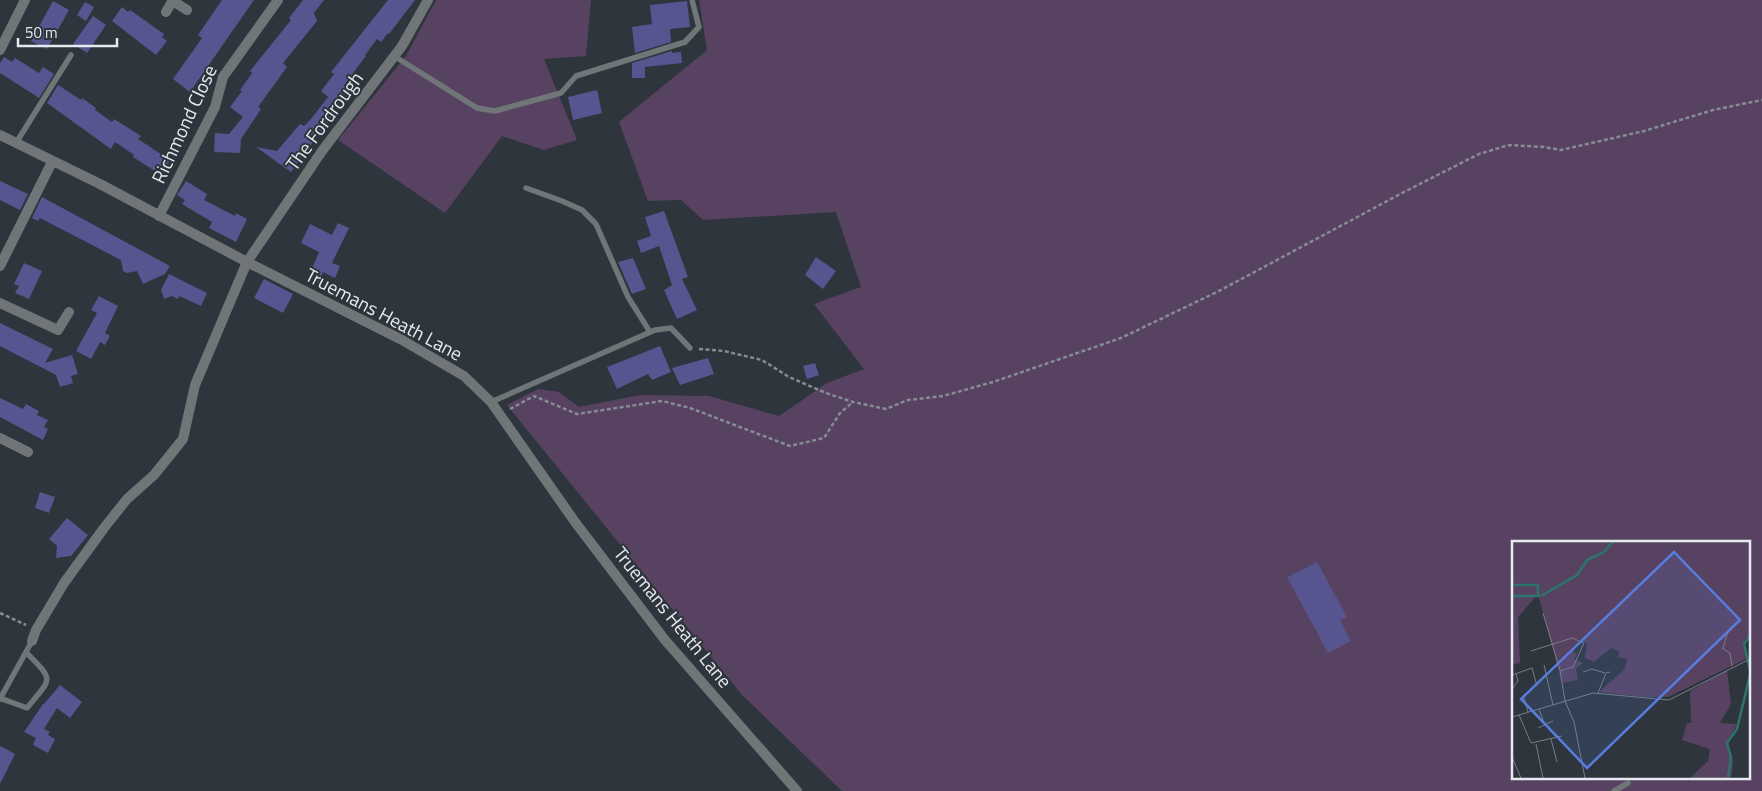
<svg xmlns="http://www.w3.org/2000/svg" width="1762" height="791" font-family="'Titillium Web',sans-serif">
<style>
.green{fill:#584261;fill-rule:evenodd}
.building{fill:#565590}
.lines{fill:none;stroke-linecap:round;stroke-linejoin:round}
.path{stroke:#858c92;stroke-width:2.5;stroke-dasharray:4 2.5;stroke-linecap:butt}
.service{stroke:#707678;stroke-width:5.5}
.minor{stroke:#707678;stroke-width:10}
.tertiary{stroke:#707678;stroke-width:10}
.labels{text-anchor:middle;stroke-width:4;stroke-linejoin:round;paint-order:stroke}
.street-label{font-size:19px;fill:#e5eaef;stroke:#2e353d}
.inset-river{fill:none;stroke:#2b756c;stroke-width:2.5}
.inset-road{fill:none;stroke:#777d84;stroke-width:1}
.view{fill:#597ddf;fill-opacity:0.15;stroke:#597ddf;stroke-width:2.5}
.inset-edge{fill:none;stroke:#e5eaef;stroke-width:2.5}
</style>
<rect width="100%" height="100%" fill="#2e353d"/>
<!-- green -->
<path class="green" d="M436,0H591L586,56L544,59L577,140L544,150L502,136L445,213L338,140L406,56Z
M699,0H1762V791H842L742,695L507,405L538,389L559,392L579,407L640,395L709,396L779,416L827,383L864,369L814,304L861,287L836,212L703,220L681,200L648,201L619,122L707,50ZM1513,542H1748V777H1513Z"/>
<!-- building -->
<path class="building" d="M222,0H254L190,92L173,79L202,38L198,35Z
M303,0H324L314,13L317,21L283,63L287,67L258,107L261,109L241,139L240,153L214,152L215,133L229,134L243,117L230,107L242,91L240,90L252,73L250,71L291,20L289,18Z
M388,0H415L389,34L388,33L381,42L377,39L365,55L366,56L344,85L349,89L334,109L337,111L325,126L328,128L322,136L319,134L291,172L256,147L277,151L300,124L304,126L311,119L328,97L321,91L334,74L331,72Z
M53,1L69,10L47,49L31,41Z
M687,1L690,27L670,29L671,42L635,53L632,27L652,24L650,5Z
M85,2L94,7L86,21L77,15Z
M122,7L128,12L130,10L164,34L162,37L167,41L156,55L112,21Z
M93,16L106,25L87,53L73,44Z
M672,51V53L681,52L682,63L645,67V78H632V63Z
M4,57L12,62L15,58L39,73L43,67L54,74L39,98L0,73V63Z
M58,85L81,100L82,98L96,108L95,110L112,122L114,119L141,136L138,139L170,160L161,175L133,157L134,155L115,142L111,149L47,103Z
M597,90L602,113L573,120L568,97Z
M0,181L28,194L20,210L0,200Z
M186,181L207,194L204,200L235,216L236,213L247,219L236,242L209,228L212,222L182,204L185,200L177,195Z
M42,197L170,266L165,274L143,284L137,271L127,273L123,271L121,260L40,218L38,221L32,218Z
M664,211L688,277L682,279L697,310L677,319L664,290L672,285L659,246L641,253L637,241L651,236L645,217Z
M338,223L349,228L332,263L340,266L335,278L323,272L319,283L308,278L319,252L301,243L310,224L332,235Z
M816,257L836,271L823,289L805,275Z
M633,258L646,289L632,294L618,262Z
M24,263L42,271L29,299L15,293L19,286L14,284Z
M169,274L207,293L201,306L179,296L178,299L172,296L164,299L161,290Z
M264,279L293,294L283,313L254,298Z
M99,296L118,306L105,333L110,336L105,345L100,342L91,359L76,351L97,313L91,310Z
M0,323L53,349L45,363L72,355L78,374L71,376L73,383L60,387L56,375L0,346Z
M660,346L671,372L652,380L648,374L617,389L607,367Z
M708,358L714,374L680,385L672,368Z
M815,363L819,375L807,379L803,366Z
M0,398L23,409L26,404L39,411L37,415L48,420L44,427L48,429L43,440L0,417Z
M40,492L55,497L49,513L35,508Z
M67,518L88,535L71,556L56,558L57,546L49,539Z
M1317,562L1347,617L1340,620L1351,641L1328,653L1287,577Z
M60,685L82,702L70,718L57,708L44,729L50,732L48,735L55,739L48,753L33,745L36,738L24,732L43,704H44Z
M0,746L15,754L0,784Z"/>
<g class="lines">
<!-- path -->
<path class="path" d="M699,349L724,351L762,360L789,377L826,393L853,402L886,409L908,400L943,396L993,382L1121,338L1219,291L1404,192L1479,154L1509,145L1544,147L1561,150L1644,131L1713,110L1762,100
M510,409L534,396L577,414L662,401L690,408L790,446L824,438L840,413L853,402
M0,613L26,625"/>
<!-- service -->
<path class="service" d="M394,56L477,108L495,111L561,93L576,76L685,42L699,27L692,0
M16,143L71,55
M526,188L562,201L582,210L596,224L628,297L650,332
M491,402L655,330L671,328L690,348
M0,698L27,708C52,677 55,682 26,652
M0,699L32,641
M1614,791L1628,783"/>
<!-- minor -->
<path class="minor" d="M173,1L187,10
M166,12L173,0
M0,50L25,0
M159,216L215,107L223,77L278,0
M0,266L52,162
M0,303L58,330L69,312
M0,438L28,452
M32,641L36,630L64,583L104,528L127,499L154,475L183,439L195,385L247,262L322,151L402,46L428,0"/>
<!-- tertiary -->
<path class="tertiary" d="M0,135L100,184L247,262L402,340L464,376L491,402L575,522L665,640L797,791"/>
</g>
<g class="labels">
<!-- street labels -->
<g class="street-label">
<text transform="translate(324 121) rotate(-54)" y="7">The Fordrough</text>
<text transform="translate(184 124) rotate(-65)" y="7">Richmond Close</text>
<text transform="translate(384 314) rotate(28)" y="7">Truemans Heath Lane</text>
<text transform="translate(673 617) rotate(51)" y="7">Truemans Heath Lane</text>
</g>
</g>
<!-- overview -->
<g transform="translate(1512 541)">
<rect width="238" height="238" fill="#2e353d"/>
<path d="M0,0H237L238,95L232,103L236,117L156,156H132L87,151L112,129L115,118L105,116L108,111L99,107L82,121L73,117L75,103L70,100L60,108L65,114L62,118L71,122L64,128L66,139L50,142L26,53L6,76L8,122L0,124ZM215,129L219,163L208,182L225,183L215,202L221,219L220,233L218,237H178L196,220L198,208L170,199L175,182H179L178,150Z" fill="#584261"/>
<path class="inset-river" d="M0,44H26V54M0,55H28M29,55L65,34L75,19L92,11L101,0M238,95L232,103L238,128M216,237L219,216L215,202L225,188L238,134"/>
<path class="inset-road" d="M31,72L48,129L53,160L62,181L73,237M210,107L218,112L220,125M211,107L216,90M19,110L60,97L72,102L61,126L48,130M32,124L41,164M71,131L80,128L93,132M0,134L20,127L25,145M0,148L6,140L4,133M86,152L94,132L98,131M11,154L16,171M27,168L33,185M7,174L19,202L50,195M0,176L81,152L157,159L238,118M26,187L41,180M39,198L45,221M24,203L31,237M0,216L9,237"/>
<path class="view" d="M162,11L228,79L75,227L9,158Z"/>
<rect width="238" height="238" class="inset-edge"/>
</g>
<!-- scale -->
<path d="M18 38v8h99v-8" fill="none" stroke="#e5eaef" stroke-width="2.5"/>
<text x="25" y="38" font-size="15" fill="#e5eaef" stroke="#2e353d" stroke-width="4" paint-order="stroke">50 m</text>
</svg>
